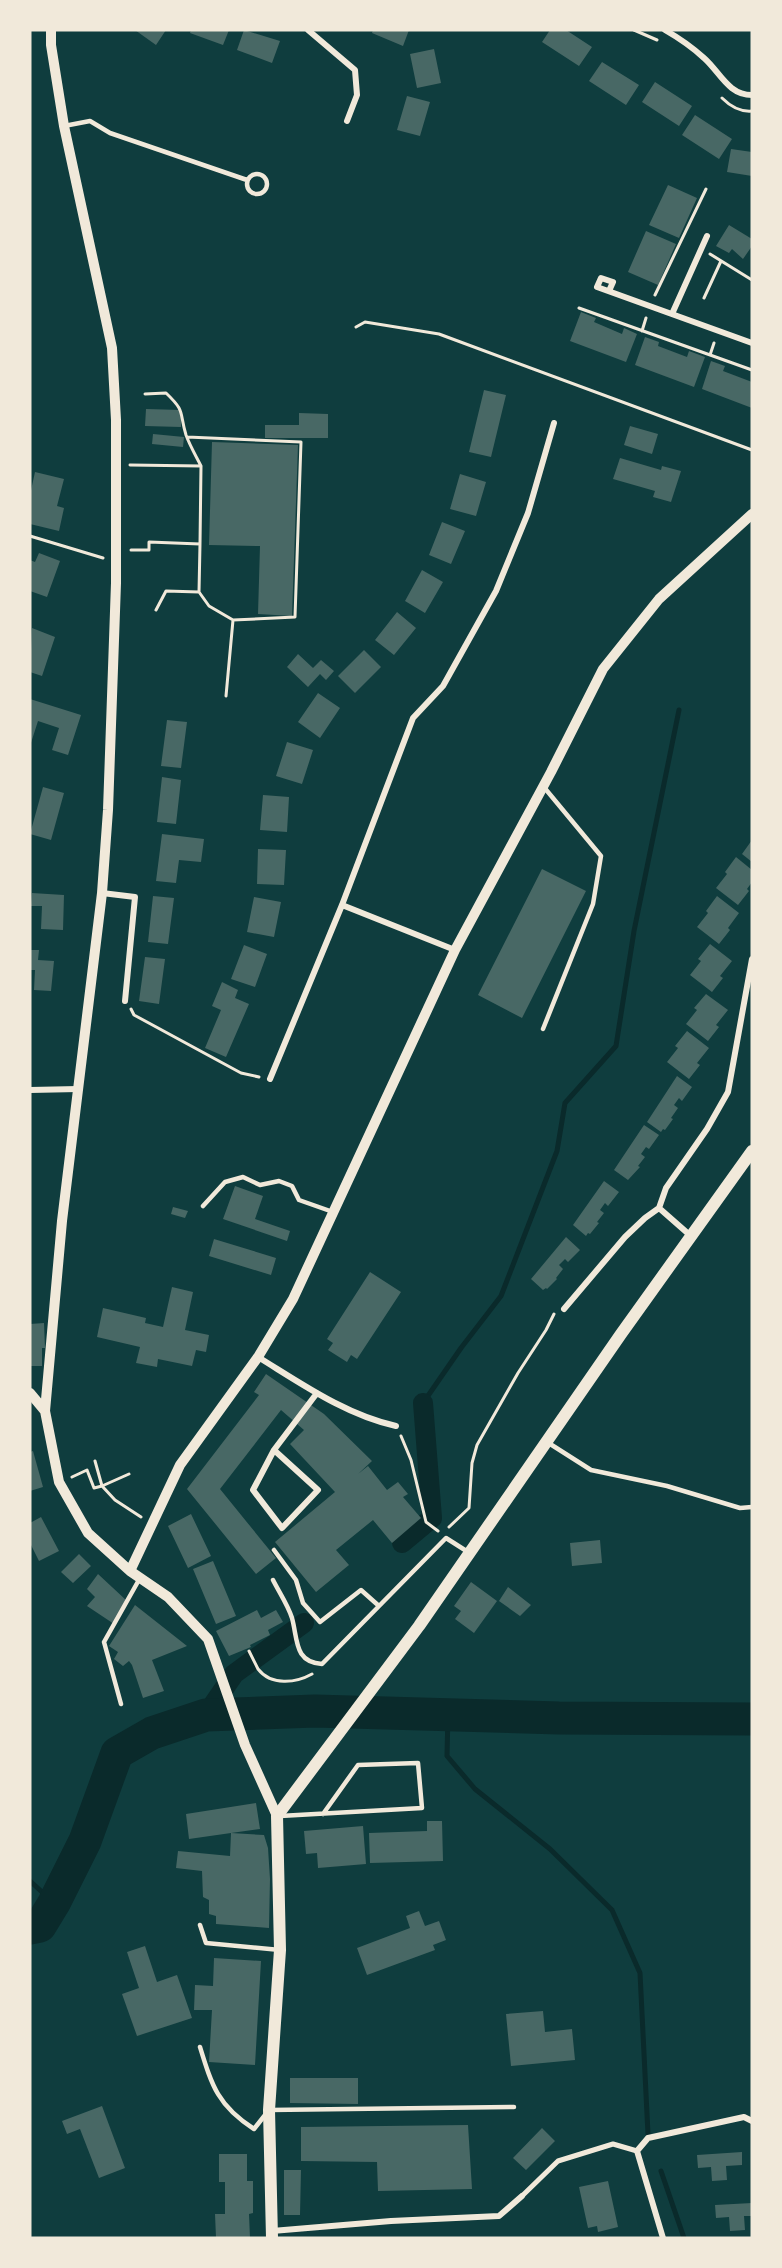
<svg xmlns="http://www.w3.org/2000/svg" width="782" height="2268" font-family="Karla,sans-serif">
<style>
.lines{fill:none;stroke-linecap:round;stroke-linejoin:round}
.stream{stroke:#0a2a2b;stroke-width:5}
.canal{stroke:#0a2a2b;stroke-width:20}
.river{stroke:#0a2a2b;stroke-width:33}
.building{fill:#486865}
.path{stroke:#f1e9da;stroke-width:3}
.service{stroke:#f1e9da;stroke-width:4.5}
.pedestrian{stroke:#f1e9da;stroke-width:5}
.minor{stroke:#f1e9da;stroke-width:6}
.tertiary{stroke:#f1e9da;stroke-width:10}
.secondary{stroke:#f1e9da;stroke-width:12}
</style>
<rect width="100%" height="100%" fill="#0f3d3e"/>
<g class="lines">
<!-- stream -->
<path class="stream" d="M423,1403L461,1348L501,1296L557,1151L565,1103L616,1046L634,931L679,710
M448,1714L447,1756L475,1789L550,1849L612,1910L640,1973L648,2134
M30,1881L54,1903
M661,2171L684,2238"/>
<!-- canal -->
<path class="canal" d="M402,1543L432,1518L423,1403
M206,1715L234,1674L304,1623"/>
<!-- river -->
<path class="river" d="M30,1928L40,1926L54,1903L85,1841L117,1753L152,1733L206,1715L315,1711L559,1718L752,1719"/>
</g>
<!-- building -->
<path class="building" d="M135,30H166L156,45Z
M191,30H229L223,45L190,33Z
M244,30L280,41L272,63L237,50Z
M373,30H409L403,46L372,33Z
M550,30H566L592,47L579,66L542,42Z
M434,49L441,83L417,88L410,54Z
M602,62L639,85L626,105L589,81Z
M655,82L692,106L679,126L642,102Z
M407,96L430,102L420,136L397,130Z
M695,115L732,139L719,159L682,135Z
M731,149L752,152V176L727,172Z
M668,185L697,198L679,238L649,225Z
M729,225L752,239V246L743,259L732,249L729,253L716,246Z
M646,231L676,244L658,285L628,272Z
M581,312L596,318L594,322L622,334L624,328L637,334L626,362L570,341Z
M645,337L659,342L658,346L687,357L689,351L705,357L694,387L635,365Z
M711,361L725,366L723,371L752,382V408L702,389Z
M484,390L506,395L491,457L469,452Z
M146,409L181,410V427L145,426Z
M299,413L328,414V438H265V425H299Z
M630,426L658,434L652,454L624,445Z
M153,434L184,437L183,447L152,444Z
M212,442L298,445L292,616L258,614L260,546L209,545Z
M620,458L661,470L662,466L681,471L671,502L653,497L655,491L613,479Z
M35,472L64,479L57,506L64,508L59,531L30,524V495Z
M460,474L486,482L476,516L450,509Z
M442,522L465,531L451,564L429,555Z
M39,553L60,561L47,597L30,591V560L35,562Z
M422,570L443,582L425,613L405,601Z
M397,612L416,628L394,655L375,640Z
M32,628L55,637L42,676L30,672Z
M364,650L381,667L355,693L338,676Z
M298,654L313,668L321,660L334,671L326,680L320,674L308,687L287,667Z
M318,693L340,708L320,738L298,722Z
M30,699L81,715L68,755L52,750L59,728L38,721L30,746Z
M167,720L187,722L181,768L161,766Z
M287,742L313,750L302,784L276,776Z
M162,777L181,780L176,824L157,822Z
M43,787L64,793L51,840L30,834Z
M263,795L289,797L287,832L260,830Z
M162,834L204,839L201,862L179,860L176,883L156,881Z
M752,840V862L742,854Z
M258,849L286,850L284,885L257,884Z
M736,857L752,870V882L747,889L749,891L738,905L716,888L727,874L725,872Z
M542,869L586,891L522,1018L478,995Z
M32,893L64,895L63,930L41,929L42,906H31Z
M153,896L174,898L168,944L148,942Z
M717,896L739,913L728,928L730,930L719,944L697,927L708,913L706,911Z
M254,897L281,902L274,937L247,932Z
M710,944L732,961L720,976L723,978L712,992L690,975L701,961L698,959Z
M244,945L267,954L255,987L231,979Z
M30,950H39L38,960L54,961L51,991L34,990L35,970H30Z
M145,957L165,959L159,1004L139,1001Z
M222,982L238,990L235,998L249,1004L226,1057L205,1048L221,1010L212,1006Z
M706,994L728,1010L716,1025L719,1027L708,1041L686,1024L697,1010L694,1008Z
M687,1031L709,1048L697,1063L700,1065L689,1079L667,1062L678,1048L675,1046Z
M677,1076L692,1087L682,1101L679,1098L674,1105L678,1108L671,1118L673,1119L665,1130L663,1129L661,1132L647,1122Z
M644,1125L659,1135L649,1149L646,1147L641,1154L645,1157L638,1166L640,1167L628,1180L614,1170Z
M604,1181L619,1192L608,1206L605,1203L600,1210L604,1213L597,1222L599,1223L590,1234L588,1233L586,1236L573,1225Z
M235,1186L263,1196L255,1219L290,1231L287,1241L223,1219Z
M173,1207L188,1211L185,1218L171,1214Z
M566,1237L580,1250L568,1262L565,1259L559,1265L563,1269L556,1278L557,1279L547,1289L546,1288L543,1290L531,1279Z
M214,1239L276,1258L271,1275L209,1256Z
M370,1272L401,1292L357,1359L351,1355L347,1362L328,1350L333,1343L327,1339Z
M172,1287L193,1292L185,1330L209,1335L206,1352L196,1350L192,1366L158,1359L157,1367L136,1363L140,1347L97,1337L103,1308L146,1318L145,1323L163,1327Z
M44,1323L45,1348H42V1366H30V1324Z
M266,1374L324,1414L372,1461L358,1474L368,1466L387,1490L398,1482L408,1494L403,1497L421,1518L392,1543L373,1520L336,1550L349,1565L316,1592L275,1542L335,1492L290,1444L304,1430L281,1410L220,1489L276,1558L256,1574L187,1489L259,1395L254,1392Z
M33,1451L43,1487L30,1491V1452Z
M191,1514L211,1556L188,1568L168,1526Z
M41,1517L59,1551L39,1561L30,1543V1523Z
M600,1540L602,1563L572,1566L570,1543Z
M79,1554L91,1566L73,1583L61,1572Z
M213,1561L236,1616L216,1624L193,1569Z
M98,1574L127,1601L114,1624L87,1606L95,1597L87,1589Z
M471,1582L497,1601L474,1633L455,1619L461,1611L454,1606Z
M508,1587L531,1605L520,1616L499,1601Z
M135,1605L187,1646L152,1660L164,1691L143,1698L132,1665L129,1661L123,1666L114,1659L118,1652L109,1646Z
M257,1610L261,1618L276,1610L283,1622L268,1630L270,1635L250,1645L251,1647L229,1656L216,1631Z
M256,1803L260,1829L231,1833L264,1835L268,1848L270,1879L269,1928L216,1924V1916L209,1914V1900L203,1897L202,1871L176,1868L178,1851L230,1856L231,1833L189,1839L186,1814Z
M427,1821H442L443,1861L370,1863L369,1833L427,1831Z
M363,1826L366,1864L318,1868L317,1853L306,1854L304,1831Z
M419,1911L425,1926L439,1921L446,1940L433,1945L435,1950L367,1975L357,1948L410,1928L406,1916Z
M145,1946L157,1982L177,1975L192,2018L137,2036L122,1994L139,1988L127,1952Z
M214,1958L261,1961L255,2065L209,2062L212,2010H194L195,1985L213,1986Z
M543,2011L545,2032L572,2029L575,2060L511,2066L506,2014Z
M290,2078H358V2104L290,2103Z
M102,2106L125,2168L99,2178L80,2129L67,2134L62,2121Z
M468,2125L472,2189L378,2191L377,2162L301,2161V2127Z
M542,2128L555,2141L526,2170L513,2158Z
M742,2152V2165L726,2166L727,2180L712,2181L711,2167L698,2168L697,2155Z
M219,2154H247V2181H253V2213L249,2214L250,2238H216L215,2214H225V2182H219Z
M284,2170H301L300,2215H284Z
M608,2181L618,2227L598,2232L597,2226L588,2228L579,2187Z
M752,2203V2216H744L745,2230L730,2231L729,2217L716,2218L715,2205Z"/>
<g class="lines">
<!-- path -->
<path class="path" d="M634,30L657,40
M722,98C730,106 741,112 752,111
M710,254L752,280
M655,295L706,189
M704,298L721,261
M579,308L752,370
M356,327L365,322L439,334L752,450
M642,331L646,318
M710,355L714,343
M145,394L166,393C186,412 179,412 186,435C190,446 196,456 201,466
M187,437L301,442L295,617L233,620L209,606L199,592
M130,465L201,466L200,544
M30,536L103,558
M131,550H149V542L200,544L199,592L166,591L156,610
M226,696L233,620
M131,1009L134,1015L241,1073L259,1077
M401,1436L411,1460L426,1522L438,1531
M95,1461L102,1486L129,1474
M72,1477L87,1470L94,1488L102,1486L115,1500L141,1517
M449,1527L469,1508L472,1463L477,1445L518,1373L546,1330L554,1314
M249,1651C252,1657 255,1663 258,1669C271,1686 296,1683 312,1674"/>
<!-- service -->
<path class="service" d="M64,126L90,121L110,133L247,180
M247 184a10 10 0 1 1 20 0a10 10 0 1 1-20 0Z
M543,786L601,856L593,904L543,1029
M203,1206L225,1182L243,1177L260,1185L279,1181L292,1186L299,1200L333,1212
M547,1442L591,1470L667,1486L740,1508L752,1507
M274,1550L296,1580L303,1603L320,1622L361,1590L379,1606
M273,1580C279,1592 288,1605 292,1618C298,1640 294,1662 322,1664L446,1538L468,1552
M121,1704L104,1642L140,1578
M280,1816L422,1808L418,1763L358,1765L323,1814
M200,1925L206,1943L280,1950
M200,2047C212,2086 218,2106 254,2129L269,2110L514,2107"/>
<!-- pedestrian -->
<path class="pedestrian" d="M522,2196L558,2161L613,2144L637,2151"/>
<!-- minor -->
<path class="minor" d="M308,30L355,70L357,95L347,121
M665,30C679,38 692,47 704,58C720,72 728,95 752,95
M609,291L613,282L601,278L597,287L752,343
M672,314L707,236
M102,893L135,897L125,1001
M342,905L455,950
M270,1079L342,905L413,718L443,686L496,591L528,513L554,423
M30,1090L78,1089
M659,1208L692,1237
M564,1309L625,1237L645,1218L659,1208L666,1188L707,1129L728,1092L752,959
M258,1357C302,1384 346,1415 396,1426
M274,1450L318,1490L282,1528L253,1490L274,1450L317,1393
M272,2231L391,2221L499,2216L522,2196
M663,2238L637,2151L648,2138L744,2117L752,2121"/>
<!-- tertiary -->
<path class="tertiary" d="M30,1393L45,1411L59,1482L88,1533L130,1571L168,1597L208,1639L245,1745L277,1816
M45,1411L62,1221L102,893L108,810L116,583V420L112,348L64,126L51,45V30
M130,1571L180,1465L258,1357L293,1299L455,950L551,772L603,669L659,599L752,514"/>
<!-- secondary -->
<path class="secondary" d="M272,2238L269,2110L280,1950L277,1816L419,1626L621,1334L752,1151"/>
</g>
<!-- border -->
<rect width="782" height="2268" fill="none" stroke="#f1e9da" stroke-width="63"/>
</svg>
